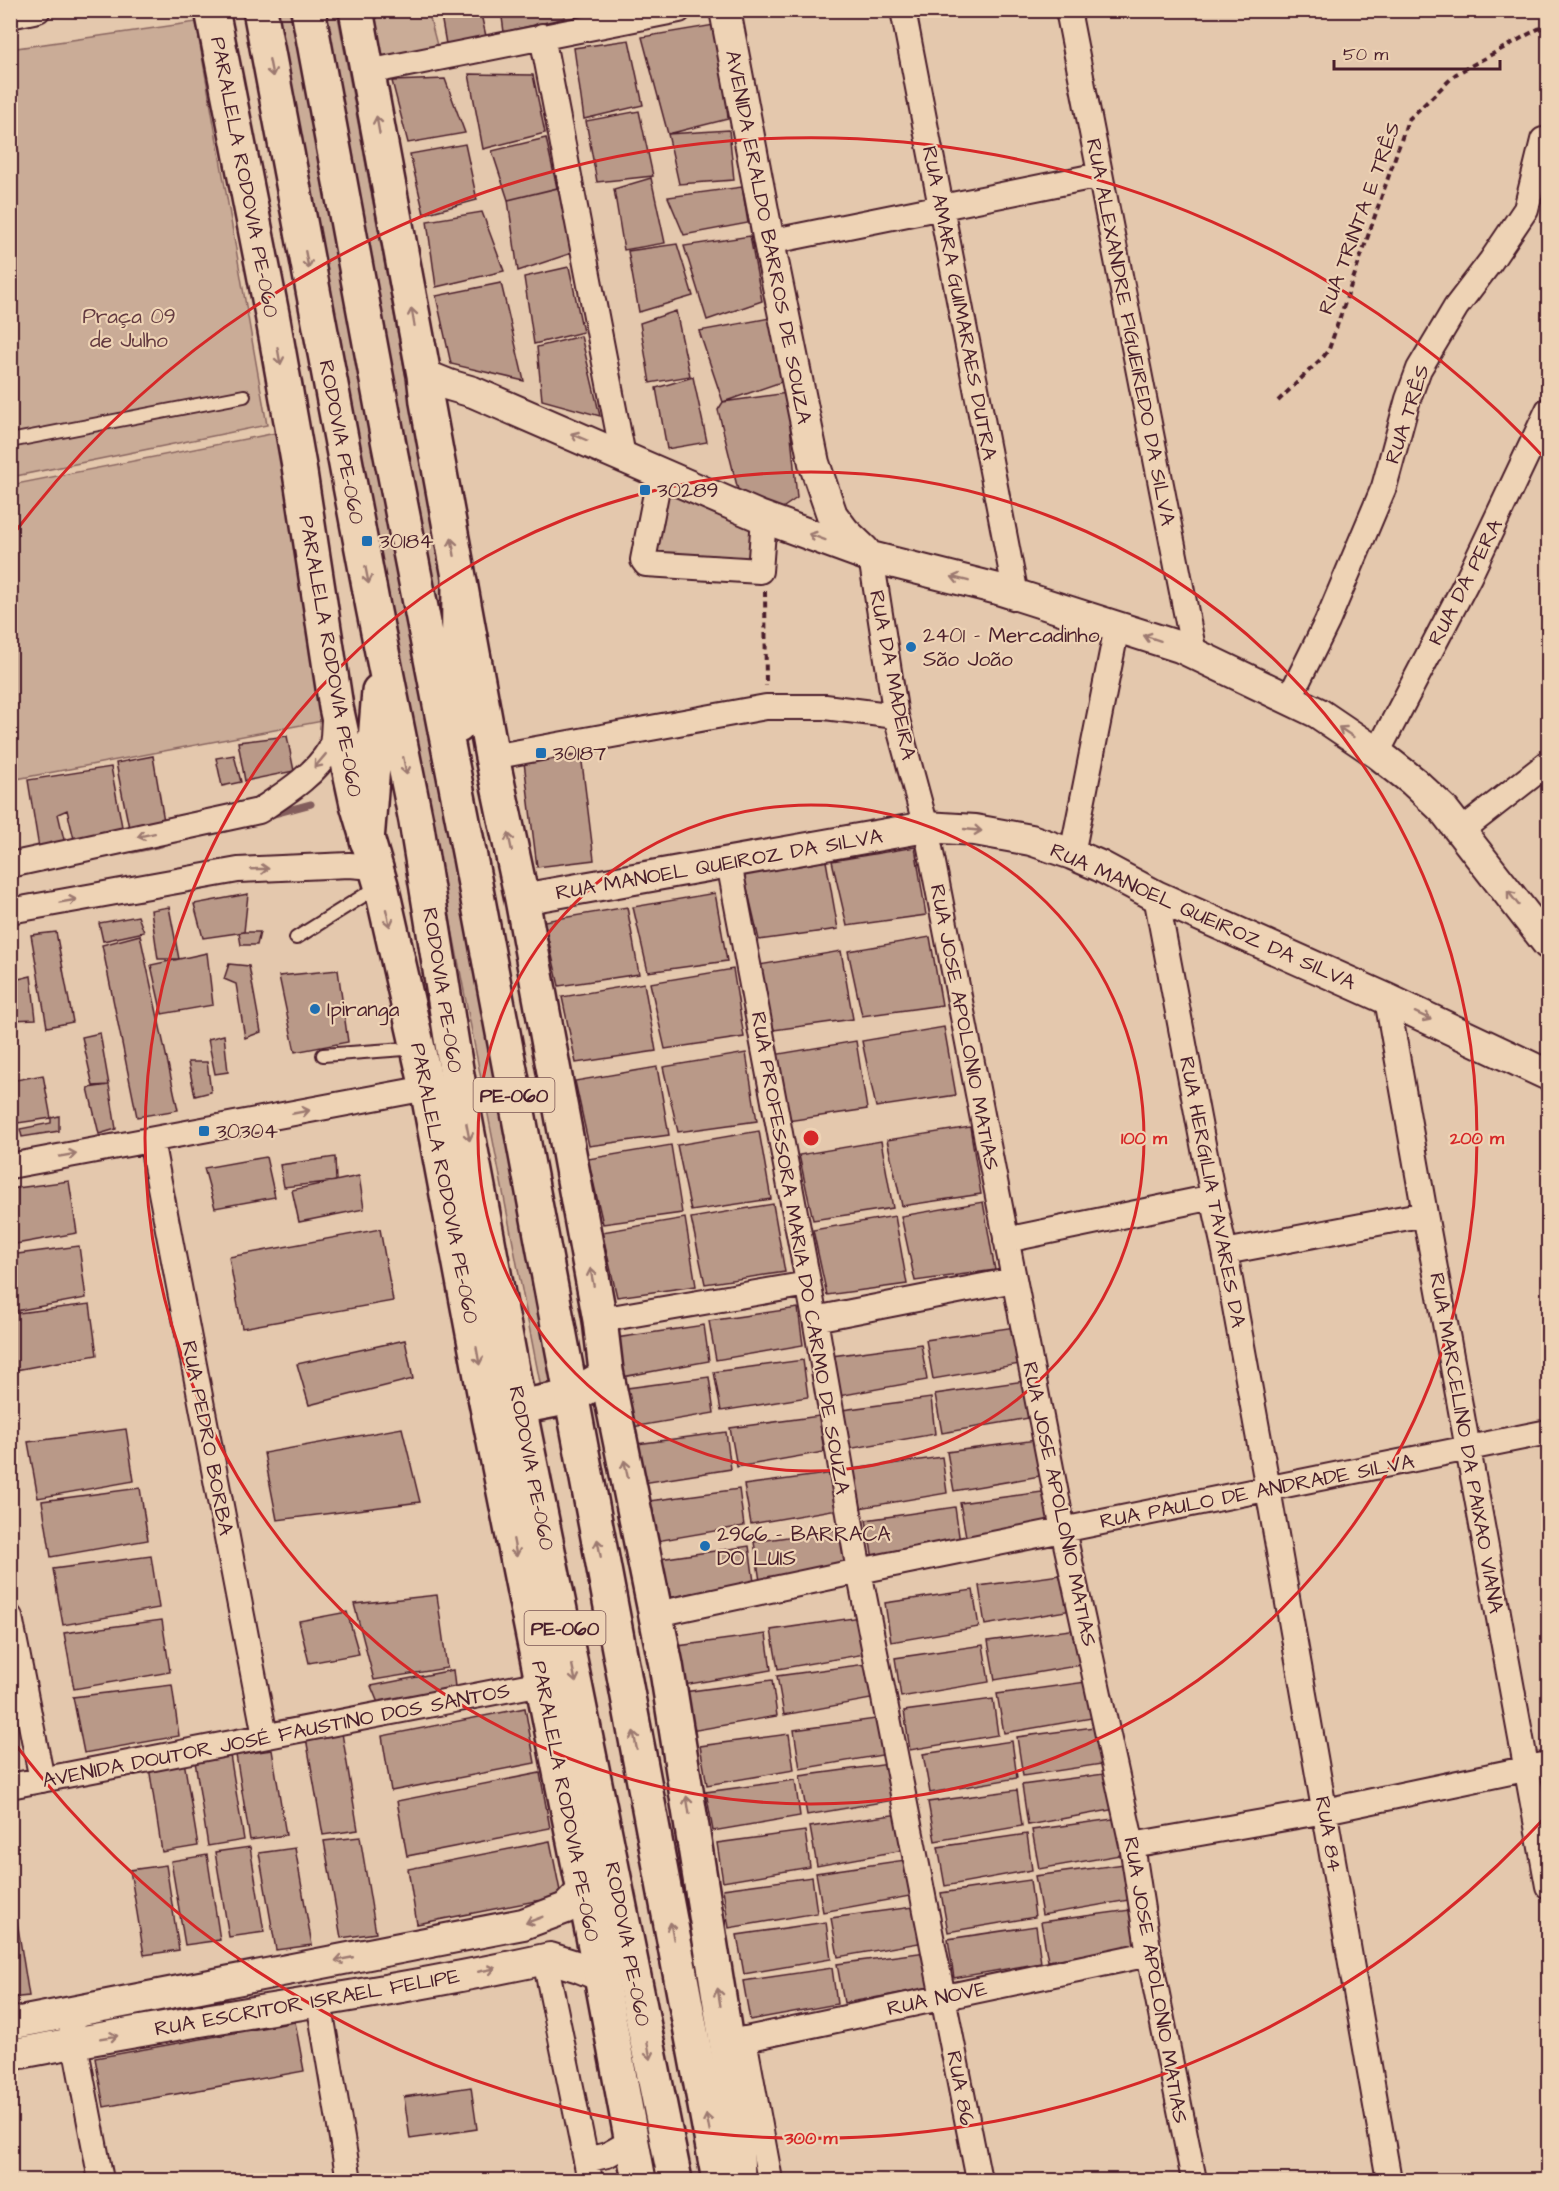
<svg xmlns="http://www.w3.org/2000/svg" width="1559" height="2191" font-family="'Architects Daughter',sans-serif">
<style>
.green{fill:#caac97;stroke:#8a6661;stroke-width:1.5}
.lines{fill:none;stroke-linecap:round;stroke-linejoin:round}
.stream{stroke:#835d5b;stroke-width:7}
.building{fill:#b99988;stroke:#4a1f2b;stroke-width:1.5}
.service-casing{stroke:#4a1f2b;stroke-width:16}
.minor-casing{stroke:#4a1f2b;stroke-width:28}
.tertiary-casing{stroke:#4a1f2b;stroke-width:34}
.secondary-casing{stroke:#4a1f2b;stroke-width:38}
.trunk-casing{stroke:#4a1f2b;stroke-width:38}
.path{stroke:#4a1f2b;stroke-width:4;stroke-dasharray:6 4.5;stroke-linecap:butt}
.service{stroke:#eed3b5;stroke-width:12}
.minor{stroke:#eed3b5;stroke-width:24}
.tertiary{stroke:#eed3b5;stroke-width:30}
.secondary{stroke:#eed3b5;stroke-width:33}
.trunk{stroke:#eed3b5;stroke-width:33}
.oneway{stroke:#9c7970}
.ring{fill:none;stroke:#d62828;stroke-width:3}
.poi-dot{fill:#1f6fb2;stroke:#eed3b5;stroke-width:2}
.labels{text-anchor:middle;stroke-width:4.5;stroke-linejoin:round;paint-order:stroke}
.shield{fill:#eed3b5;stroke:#7b5554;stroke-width:1.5}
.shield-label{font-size:20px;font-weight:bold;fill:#4a1f2b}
.street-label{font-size:21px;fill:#4a1f2b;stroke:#eed3b5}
.park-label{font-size:21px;fill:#643b41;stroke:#eed3b5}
.poi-label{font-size:21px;fill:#4a1f2b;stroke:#eed3b5;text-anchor:start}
.centre{fill:#d62828;stroke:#eed3b5;stroke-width:3}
.ring-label{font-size:18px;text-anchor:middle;font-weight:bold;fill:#d62828;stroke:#eed3b5;stroke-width:4.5;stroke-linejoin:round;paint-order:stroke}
</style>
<rect width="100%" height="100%" fill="#e4c8ad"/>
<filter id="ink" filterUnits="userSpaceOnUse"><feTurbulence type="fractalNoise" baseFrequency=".0167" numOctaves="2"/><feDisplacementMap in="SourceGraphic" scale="12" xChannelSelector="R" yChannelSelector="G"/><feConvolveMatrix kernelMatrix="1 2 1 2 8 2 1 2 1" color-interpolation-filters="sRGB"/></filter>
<g filter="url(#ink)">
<!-- green -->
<path class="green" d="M274,11H295L562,1380L541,1388Z
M318,11H337L444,580L450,693Z
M371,11H428L439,53L382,67Z
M196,22L267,425L11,477L10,49Z
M276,433L328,720L11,780V485Z
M648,483L767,532L763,574L635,572L640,519Z"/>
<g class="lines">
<!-- stream -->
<path class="stream" d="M270,815L311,804
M133,850L161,844"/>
</g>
<!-- building -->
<path class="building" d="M440,10H480L486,36L446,44Z
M501,10H563L565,18L504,32Z
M578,10H616L579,17Z
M720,24L728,119L668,134L642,37Z
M629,40L643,105L584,119L574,48Z
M469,74L533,75L545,133L483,149Z
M445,79L465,133L408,143L392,81Z
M639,111L653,176L597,182L586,121Z
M729,130L734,180L679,184L668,134Z
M546,138L557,188L508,200L492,151Z
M465,144L477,200L424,214L410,154Z
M651,178L665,243L624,250L614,189Z
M742,187L748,223L684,235L668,197Z
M558,188L572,253L518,271L508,200Z
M482,212L504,271L436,287L427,221Z
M750,236L762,301L707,320L684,246Z
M677,244L693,296L639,312L628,251Z
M569,267L583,332L534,344L524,277Z
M501,283L524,381L451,364L436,296Z
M676,311L690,376L650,383L640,323Z
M770,318L787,380L723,402L699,331Z
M581,336L600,416L542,400L537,347Z
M693,377L707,442L667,449L656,388Z
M787,393L797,498L781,509L738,490L718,410L723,402Z
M287,736L294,771L245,781L238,742Z
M580,746L594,860L537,867L523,754Z
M234,755L241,782L222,786L216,758Z
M153,756L164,821L129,828L116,763Z
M111,767L123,832L75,843L67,810L58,814L65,844L39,848L28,780Z
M915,847L926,915L847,926L832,861Z
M826,861L838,929L759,940L744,875Z
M715,893L727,961L648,972L633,907Z
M248,894L244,932L203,938L194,904Z
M169,907L179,959H158L151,910Z
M627,907L639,974L559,986L544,921Z
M138,916L144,932L103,941L99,923Z
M56,932L73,1022L47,1027L31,935Z
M244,932H260L257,945H241L239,933Z
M140,935L178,1110L137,1117L102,945Z
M930,937L942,1005L862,1016L848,951Z
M841,951L853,1019L774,1030L759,965Z
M207,953L213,1005L162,1014L151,965Z
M229,964L249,966L261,1032L245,1038L236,984L224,979Z
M733,969L744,1037L665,1049L650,983Z
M338,970L348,1042L295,1052L279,976Z
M31,976L36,1019L10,1020V981Z
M644,983L656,1051L576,1063L562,997Z
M944,1027L956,1095L876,1107L862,1041Z
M100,1033L109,1085L93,1086L82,1037Z
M224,1035L228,1072L215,1074L208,1039Z
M856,1041L867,1109L788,1121L773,1055Z
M746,1053L757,1121L678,1132L663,1067Z
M188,1062H207L211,1092L195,1096Z
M657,1067L669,1135L589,1146L575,1081Z
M43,1075L51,1118L18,1123L10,1081Z
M109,1085L116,1129L99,1134L88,1088Z
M59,1116V1131L22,1137L20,1129L51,1123V1118Z
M970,1127L981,1194L902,1206L887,1140Z
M759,1131L771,1199L691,1211L677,1145Z
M881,1141L893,1208L813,1220L799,1155Z
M671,1145L682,1213L603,1224L588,1159Z
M266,1157L275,1197L215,1208L204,1168Z
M335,1157L336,1181L284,1187L280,1165Z
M359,1176L364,1209L299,1222L292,1190Z
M69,1181L77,1233L10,1245V1189Z
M983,1202L995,1270L915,1281L901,1216Z
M773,1204L785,1272L705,1284L691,1218Z
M895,1216L907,1284L827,1295L813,1230Z
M685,1218L696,1286L617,1297L602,1232Z
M380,1229L393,1301L242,1328L229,1257Z
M79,1246L86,1298L10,1312V1255Z
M90,1304L97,1355L10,1371V1314Z
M798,1308L803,1345L716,1360L709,1321Z
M704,1325L709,1361L622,1377L616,1338Z
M1015,1327L1020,1364L933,1379L926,1340Z
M405,1340L413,1379L309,1405L297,1364Z
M921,1344L927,1380L839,1396L832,1356Z
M803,1360L808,1397L721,1411L714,1372Z
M709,1377L714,1413L627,1428L620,1389Z
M1024,1381L1029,1418L942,1433L935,1394Z
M931,1398L935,1434L848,1449L842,1410Z
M819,1416L824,1452L737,1467L730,1428Z
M402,1428L420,1502L277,1520L264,1453Z
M126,1429L134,1481L38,1498L28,1442Z
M726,1432L731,1469L643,1483L637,1444Z
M1036,1440L1040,1476L954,1491L947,1452Z
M942,1457L947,1493L860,1508L853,1469Z
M833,1473L838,1509L751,1524L744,1485Z
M140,1488L148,1540L51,1557L42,1501Z
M739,1489L744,1526L657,1541L650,1501Z
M1049,1491L1054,1527L967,1542L960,1503Z
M955,1507L960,1543L873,1559L866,1520Z
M842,1529L848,1566L760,1581L754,1542Z
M749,1546L754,1582L667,1598L660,1559Z
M151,1556L159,1608L63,1625L53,1569Z
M1067,1574L1072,1610L985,1625L979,1586Z
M973,1590L979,1627L891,1642L885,1603Z
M437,1595L447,1668L374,1680L354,1604Z
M347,1612L359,1654L309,1663L299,1621Z
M860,1617L865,1654L778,1669L771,1630Z
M162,1620L170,1672L74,1689L64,1633Z
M1077,1629L1082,1665L995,1680L988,1641Z
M766,1634L771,1670L684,1685L678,1646Z
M983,1645L989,1682L901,1697L895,1658Z
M866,1664L871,1699L784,1715L777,1676Z
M453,1670L455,1687L378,1703L371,1686Z
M772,1680L777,1716L691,1731L684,1692Z
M1086,1682L1092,1718L1004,1733L997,1694Z
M172,1685L179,1736L84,1753L73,1697Z
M993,1699L998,1735L910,1750L904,1711Z
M525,1708L535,1763L391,1791L382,1736Z
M883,1718L888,1754L800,1769L794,1730Z
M1094,1727L1102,1764L1023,1776L1017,1737Z
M342,1733L358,1830L323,1835L306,1738Z
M789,1734L794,1770L707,1785L700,1746Z
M1012,1741L1017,1778L930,1793L923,1754Z
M272,1750L286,1835L250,1840L236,1755Z
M230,1755L244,1840L208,1846L195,1761Z
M184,1761L198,1846L162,1852L149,1767Z
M889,1764L894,1800L807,1815L800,1776Z
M540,1773L550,1828L407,1856L397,1801Z
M1111,1773L1116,1809L1028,1825L1022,1785Z
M795,1780L800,1816L713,1831L706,1792Z
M1017,1790L1022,1826L935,1841L928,1802Z
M899,1814L904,1850L817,1866L810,1827Z
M1120,1818L1126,1854L1039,1869L1032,1830Z
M805,1831L810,1867L723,1882L717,1843Z
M1027,1834L1032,1870L945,1886L938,1847Z
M360,1837L376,1933L341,1938L324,1841Z
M550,1841L561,1896L417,1924L408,1869Z
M250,1847L264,1932L229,1937L215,1852Z
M295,1848L312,1945L276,1950L259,1853Z
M207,1855L220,1940L185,1945L171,1861Z
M905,1860L910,1896L823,1912L816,1873Z
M1124,1864L1129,1900L1042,1915L1035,1876Z
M166,1865L179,1950L144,1955L130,1870Z
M812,1877L817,1913L729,1928L723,1889Z
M1030,1880L1035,1917L948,1932L941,1893Z
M920,1906L925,1942L838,1957L831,1918Z
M1130,1910L1135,1946L1048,1961L1041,1922Z
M17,1921L29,1996L10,1998V1922Z
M826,1922L831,1959L744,1974L737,1935Z
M1036,1926L1041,1963L954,1978L948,1939Z
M926,1952L931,1988L844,2003L837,1964Z
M832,1968L837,2004L750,2020L743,1981Z
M295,2022L304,2071L104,2107L95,2058Z
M471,2087L477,2129L410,2139L404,2097Z"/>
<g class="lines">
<!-- service casing -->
<g class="service-casing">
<path id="service" d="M10,441L244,396
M296,938L379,886
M323,1055L418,1048"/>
</g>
<!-- minor casing -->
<g class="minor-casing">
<path id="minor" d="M903,10L1016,595
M1068,10L1194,653
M10,16L38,10
M542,36L623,456
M368,72L679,10
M769,242L1100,175
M660,473L643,560L646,564L760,571L764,518
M871,557L896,716L926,827L1063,1530L1132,1845L1149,1954L1194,2180
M1289,699L1327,622L1384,487L1408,399L1419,369L1456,307L1491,261L1526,209L1543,140
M1377,753L1469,577L1548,410
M492,757L766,707H825L896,716
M1461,831L1548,763
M1072,854L1117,627
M729,863L815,1319L859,1571L979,2180
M10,865L259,811C284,794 314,776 330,749C334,742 333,729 334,721
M1156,896L1213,1197L1225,1252L1268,1489L1389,2180
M10,911L238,870L349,865L375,867
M1387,999L1425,1214L1548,1886
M151,1140L265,1736
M10,1166L427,1088
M1006,1240L1213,1197
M1225,1252L1425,1214
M815,1319L1014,1280
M600,1320L808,1284
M657,1614L859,1571L1548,1432
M10,1617L42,1780
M10,1786L542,1683
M1132,1845L1325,1811L1548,1764
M545,1960L590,2180
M319,2002L349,2180
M69,2013L101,2180
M744,2039L770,2180
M727,2043L1149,1954
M586,2160L607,2155L632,2141"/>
</g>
<!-- tertiary casing -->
<g class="tertiary-casing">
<path id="tertiary" d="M725,10L769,242L814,463L832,515L844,531L864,550
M424,375L449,385L473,392L759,516L871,557L998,589L1180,647L1318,713L1377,753L1413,781L1443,809L1548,944
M522,899L926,827L975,830L1031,840L1072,854L1100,866L1156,896L1387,999L1548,1075
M10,2024L523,1924L566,1908L583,1890
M10,2055C190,2019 371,1997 550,1958L579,1967L601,1976"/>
</g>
<!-- secondary casing -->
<g class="secondary-casing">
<path id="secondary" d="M212,10L272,314L299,466L336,707L357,804L381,885L427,1088L484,1392L601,1976L639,2180
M356,10L424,375L427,402L492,757L522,899L600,1320L606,1371L666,1665L735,2097L738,2180
M494,1397L519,1407L571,1397L596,1382"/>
</g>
<!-- trunk casing -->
<g class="trunk-casing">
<path id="trunk" d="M260,10L373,607L416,821L457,1075L519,1407L675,2180
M308,10L389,445L469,852L719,2180
M458,726L459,581
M367,841L379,691"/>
</g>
<!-- path -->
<path class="path" d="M1278,401L1324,356L1329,349L1408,120L1456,74L1538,29L1548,26
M765,591L766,686"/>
<!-- service -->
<use href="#service" class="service"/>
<!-- minor -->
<use href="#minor" class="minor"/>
<!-- tertiary -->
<use href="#tertiary" class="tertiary"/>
<!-- secondary -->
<use href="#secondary" class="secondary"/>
<!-- trunk -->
<use href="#trunk" class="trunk"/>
</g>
<!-- one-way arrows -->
<defs><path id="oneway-shaft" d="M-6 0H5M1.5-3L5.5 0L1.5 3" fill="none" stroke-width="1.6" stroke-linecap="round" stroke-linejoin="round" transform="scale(1.5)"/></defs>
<g class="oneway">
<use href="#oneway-shaft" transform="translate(271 68) rotate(79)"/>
<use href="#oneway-shaft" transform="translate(378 125) rotate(-100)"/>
<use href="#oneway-shaft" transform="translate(307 260) rotate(79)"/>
<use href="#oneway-shaft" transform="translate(413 317) rotate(-100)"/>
<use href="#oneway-shaft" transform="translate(279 356) rotate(80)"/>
<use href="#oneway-shaft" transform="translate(579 437) rotate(-157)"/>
<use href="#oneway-shaft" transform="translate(817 537) rotate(-160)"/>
<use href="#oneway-shaft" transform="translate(453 547) rotate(-100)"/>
<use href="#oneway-shaft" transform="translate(367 575) rotate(79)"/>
<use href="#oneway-shaft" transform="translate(960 579) rotate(-166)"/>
<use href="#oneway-shaft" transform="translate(1152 638) rotate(-162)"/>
<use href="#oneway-shaft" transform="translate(1346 732) rotate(-146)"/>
<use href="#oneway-shaft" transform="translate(320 761) rotate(130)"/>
<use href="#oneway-shaft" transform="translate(405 766) rotate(79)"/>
<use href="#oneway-shaft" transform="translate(973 830) rotate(6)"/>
<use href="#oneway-shaft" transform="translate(146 835) rotate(168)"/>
<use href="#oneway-shaft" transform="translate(510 842) rotate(-102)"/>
<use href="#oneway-shaft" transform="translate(260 869) rotate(-2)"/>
<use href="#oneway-shaft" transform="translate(1513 898) rotate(-128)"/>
<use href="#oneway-shaft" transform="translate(68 901) rotate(-10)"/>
<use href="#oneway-shaft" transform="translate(388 918) rotate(77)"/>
<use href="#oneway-shaft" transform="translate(1423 1016) rotate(25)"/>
<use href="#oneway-shaft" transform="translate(301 1112) rotate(-11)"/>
<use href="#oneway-shaft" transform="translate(468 1132) rotate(79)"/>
<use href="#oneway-shaft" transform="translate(68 1155) rotate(-10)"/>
<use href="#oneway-shaft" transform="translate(592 1277) rotate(-101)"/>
<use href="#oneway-shaft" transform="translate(478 1356) rotate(80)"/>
<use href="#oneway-shaft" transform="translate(626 1469) rotate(-102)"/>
<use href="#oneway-shaft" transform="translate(515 1548) rotate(79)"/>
<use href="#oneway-shaft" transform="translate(599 1548) rotate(-101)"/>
<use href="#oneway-shaft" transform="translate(574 1674) rotate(78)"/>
<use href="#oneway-shaft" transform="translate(635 1740) rotate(-101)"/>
<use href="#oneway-shaft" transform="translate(688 1805) rotate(-99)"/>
<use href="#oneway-shaft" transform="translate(534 1920) rotate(159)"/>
<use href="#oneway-shaft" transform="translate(672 1931) rotate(-101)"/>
<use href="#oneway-shaft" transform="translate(344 1959) rotate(169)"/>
<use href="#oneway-shaft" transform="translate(487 1970) rotate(-11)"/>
<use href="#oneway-shaft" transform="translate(719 1997) rotate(-99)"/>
<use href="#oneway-shaft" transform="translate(109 2037) rotate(-9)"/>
<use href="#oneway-shaft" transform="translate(649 2051) rotate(79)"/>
<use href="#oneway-shaft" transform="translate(708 2123) rotate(-101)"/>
</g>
</g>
<!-- distance rings -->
<g class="ring">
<circle cx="811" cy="1138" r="333"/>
<circle cx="811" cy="1138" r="666"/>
<path d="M1548 1814A1000 1000 0 0 1 12 1740M12 536A1000 1000 0 0 1 1548 462"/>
</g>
<!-- markers -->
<g class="poi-dot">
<rect x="639" y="484" width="12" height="12" rx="3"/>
<rect x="361" y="535" width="12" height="12" rx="3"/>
<circle cx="911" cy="647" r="6"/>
<rect x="535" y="747" width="12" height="12" rx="3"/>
<circle cx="315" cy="1009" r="6"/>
<rect x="198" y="1125" width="12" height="12" rx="3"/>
<circle cx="705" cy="1546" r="6"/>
</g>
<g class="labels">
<!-- shield labels -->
<g class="shield">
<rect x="473.5" y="1078" width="81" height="34" rx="4.5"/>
<rect x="524.5" y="1611" width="81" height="34" rx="4.5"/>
</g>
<g class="shield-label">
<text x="514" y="1102">PE-060</text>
<text x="565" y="1635">PE-060</text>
</g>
<!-- street labels -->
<g class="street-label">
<text transform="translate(245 177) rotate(79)" y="7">PARALELA RODOVIA PE-060</text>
<text transform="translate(1359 218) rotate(-70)" y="7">RUA TRINTA E TRÊS</text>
<text transform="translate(769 237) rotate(79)" y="7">AVENIDA ERALDO BARROS DE SOUZA</text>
<text transform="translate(960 303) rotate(79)" y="7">RUA AMARA GUIMARAES DUTRA</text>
<text transform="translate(1131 332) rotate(79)" y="7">RUA ALEXANDRE FIGUEIREDO DA SILVA</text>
<text transform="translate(1407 414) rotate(-72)" y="7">RUA TRÊS</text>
<text transform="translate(342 442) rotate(79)" y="7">RODOVIA PE-060</text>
<text transform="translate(1465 582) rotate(-63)" y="7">RUA DA PERA</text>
<text transform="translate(331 656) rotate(80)" y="7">PARALELA RODOVIA PE-060</text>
<text transform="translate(893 675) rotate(79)" y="7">RUA DA MADEIRA</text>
<text transform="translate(719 864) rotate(-10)" y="7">RUA MANOEL QUEIROZ DA SILVA</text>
<text transform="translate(1203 916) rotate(24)" y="7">RUA MANOEL QUEIROZ DA SILVA</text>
<text transform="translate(443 990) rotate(81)" y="7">RODOVIA PE-060</text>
<text transform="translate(965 1027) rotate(79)" y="7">RUA JOSE APOLONIO MATIAS</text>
<text transform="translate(445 1183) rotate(79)" y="7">PARALELA RODOVIA PE-060</text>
<text transform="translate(1213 1192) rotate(79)" y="7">RUA HERGILIA TAVARES DA</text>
<text transform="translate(801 1253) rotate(80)" y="7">RUA PROFESSORA MARIA DO CARMO DE SOUZA</text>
<text transform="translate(208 1438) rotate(79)" y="7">RUA PEDRO BORBA</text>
<text transform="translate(1467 1443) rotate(80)" y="7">RUA MARCELINO DA PAIXAO VIANA</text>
<text transform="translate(532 1468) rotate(79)" y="7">RODOVIA PE-060</text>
<text transform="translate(1257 1491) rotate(-11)" y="7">RUA PAULO DE ANDRADE SILVA</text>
<text transform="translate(1060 1504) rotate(78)" y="7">RUA JOSE APOLONIO MATIAS</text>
<text transform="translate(276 1735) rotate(-11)" y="7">AVENIDA DOUTOR JOSÉ FAUSTINO DOS SANTOS</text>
<text transform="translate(566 1801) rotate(79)" y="7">PARALELA RODOVIA PE-060</text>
<text transform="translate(1329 1834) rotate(80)" y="7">RUA 84</text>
<text transform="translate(628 1944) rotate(79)" y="7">RODOVIA PE-060</text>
<text transform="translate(1156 1980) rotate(80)" y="7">RUA JOSE APOLONIO MATIAS</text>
<text transform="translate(937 1998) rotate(-12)" y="7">RUA NOVE</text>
<text transform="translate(307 2002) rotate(-10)" y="7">RUA ESCRITOR ISRAEL FELIPE</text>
<text transform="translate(961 2088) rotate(79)" y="7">RUA 86</text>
</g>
<!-- park labels -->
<g class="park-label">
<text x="129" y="323">Praça 09<tspan x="129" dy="24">de Julho</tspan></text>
</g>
<!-- poi labels -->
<g class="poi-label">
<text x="657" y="497">30289</text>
<text x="379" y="548">30184</text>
<text x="923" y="642">2401 - Mercadinho<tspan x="923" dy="24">São João</tspan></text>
<text x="553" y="760">30187</text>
<text x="327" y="1016">Ipiranga</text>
<text x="216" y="1138">30304</text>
<text x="717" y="1541">2966 - BARRACA<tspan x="717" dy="24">DO LUIS</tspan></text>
</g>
</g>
<circle cx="811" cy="1138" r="9" class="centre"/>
<g class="ring-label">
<text x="1144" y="1144">100 m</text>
<text x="1477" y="1144">200 m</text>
<text x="811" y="2144">300 m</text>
</g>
<!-- margin -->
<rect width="1559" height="2191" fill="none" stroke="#eed3b5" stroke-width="36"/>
<rect x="18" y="18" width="1523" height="2155" fill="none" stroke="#4a1f2b" stroke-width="2" filter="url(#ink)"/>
<!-- scale -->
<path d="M1334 60v9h166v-9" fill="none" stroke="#4a1f2b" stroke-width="3"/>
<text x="1343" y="60" font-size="18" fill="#4a1f2b" stroke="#eed3b5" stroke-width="4.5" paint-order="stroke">50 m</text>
</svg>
